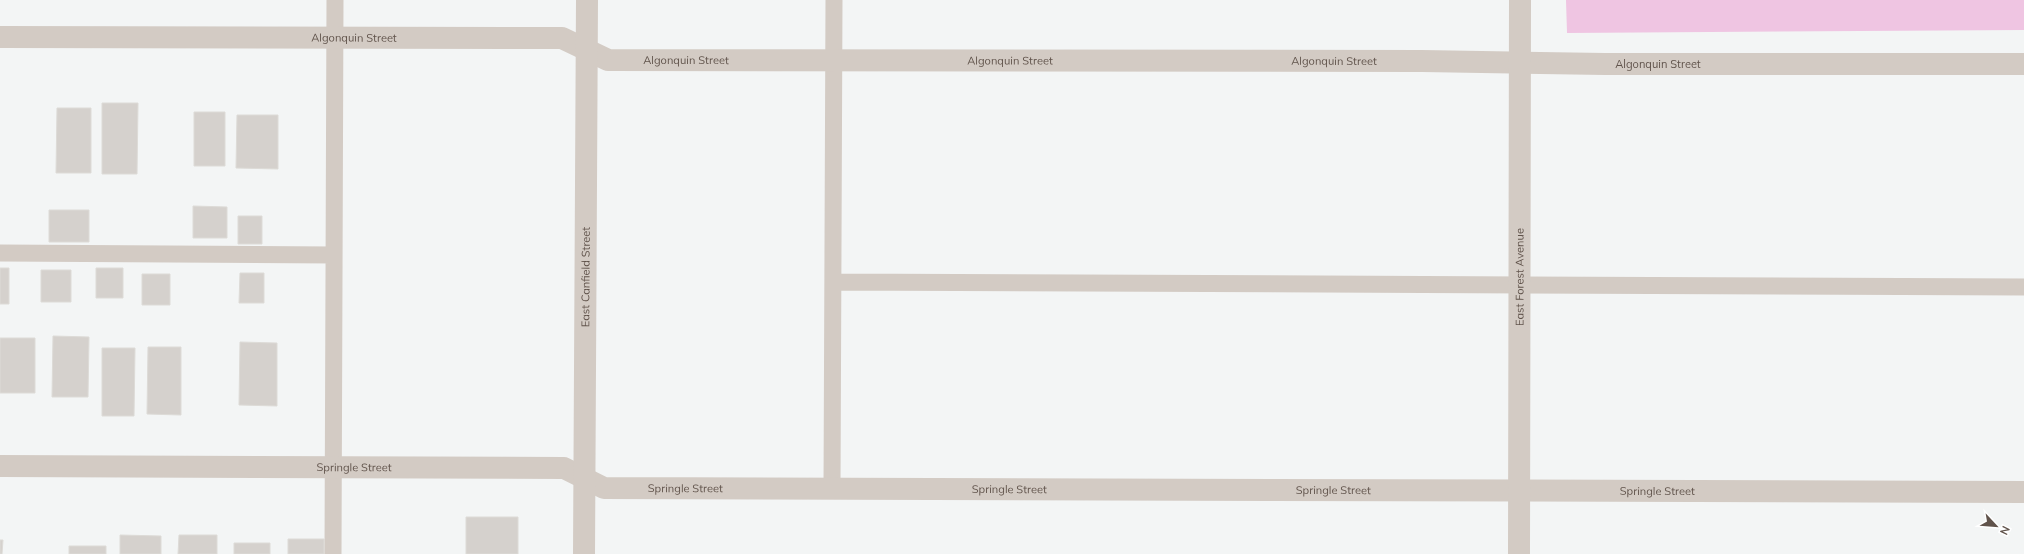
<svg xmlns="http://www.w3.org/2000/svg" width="2024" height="554" font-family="Mulish,sans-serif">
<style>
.green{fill:#efc5e2}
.building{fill:#d5d1cd;stroke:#dddbd7}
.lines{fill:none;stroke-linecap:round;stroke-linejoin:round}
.service{stroke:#d3cbc4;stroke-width:17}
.minor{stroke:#d3cbc4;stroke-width:22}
.labels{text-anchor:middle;stroke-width:3;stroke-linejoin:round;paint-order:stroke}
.street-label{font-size:11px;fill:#60534b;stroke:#fff}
</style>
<rect width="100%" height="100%" fill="#f3f5f5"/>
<!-- green -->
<path class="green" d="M1566,0H2024V30L1567,33Z"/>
<!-- building -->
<path class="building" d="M102,103H138L137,174H102Z
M57,108H91V173H56Z
M194,112H225V166H194Z
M237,115H278V169L236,168Z
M193,206L227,207V238H193Z
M49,210H89V242H49Z
M238,216H262V244H238Z
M0,268H9V304H0Z
M96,268H123V298H96Z
M41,270H71V302H41Z
M240,273H264V303H239Z
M142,274H170V305H142Z
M53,336L89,337L88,397H52Z
M0,338H35V393H0Z
M240,342L277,343V406L239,405Z
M148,347H181V415L147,414Z
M102,348H135L134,416H102Z
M466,517H518V554H466Z
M120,535L161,536V554H120Z
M179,535H217V554H178Z
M288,539H324V554H288Z
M0,540H3L2,554H0Z
M234,543H270V554H234Z
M69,546H106V554H69Z"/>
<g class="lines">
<!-- service -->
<path class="service" d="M0,253L334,255
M833,282L2024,287
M832,489L834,0
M333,554L335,0"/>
<!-- minor -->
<g class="minor">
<path id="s1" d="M0,37L562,38L608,60L1422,61L1605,64H2024"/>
<path id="s2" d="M0,466L564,468L604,488L2024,492"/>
<path id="s3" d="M584,554L587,0"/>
<path id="s4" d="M1519,554L1520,0"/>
</g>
</g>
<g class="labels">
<!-- street labels -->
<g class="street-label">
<text dy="4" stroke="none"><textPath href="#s1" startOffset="354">Algonquin Street</textPath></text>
<text dy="4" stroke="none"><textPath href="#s1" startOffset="691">Algonquin Street</textPath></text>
<text dy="4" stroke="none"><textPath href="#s1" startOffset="1015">Algonquin Street</textPath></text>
<text dy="4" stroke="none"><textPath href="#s1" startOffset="1339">Algonquin Street</textPath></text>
<text dy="4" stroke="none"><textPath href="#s1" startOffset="1663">Algonquin Street</textPath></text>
<text dy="4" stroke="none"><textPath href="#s3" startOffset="277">East Canfield Street</textPath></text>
<text dy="4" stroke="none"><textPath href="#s4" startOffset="277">East Forest Avenue</textPath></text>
<text dy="4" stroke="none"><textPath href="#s2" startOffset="354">Springle Street</textPath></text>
<text dy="4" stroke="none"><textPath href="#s2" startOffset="690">Springle Street</textPath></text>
<text dy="4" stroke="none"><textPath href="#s2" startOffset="1014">Springle Street</textPath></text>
<text dy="4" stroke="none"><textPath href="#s2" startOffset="1338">Springle Street</textPath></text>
<text dy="4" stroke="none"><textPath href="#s2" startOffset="1662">Springle Street</textPath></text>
</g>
</g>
<!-- north arrow -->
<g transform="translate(1996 526) rotate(116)" stroke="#ffffff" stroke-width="3" paint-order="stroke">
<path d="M0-3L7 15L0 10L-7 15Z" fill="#60534b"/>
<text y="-6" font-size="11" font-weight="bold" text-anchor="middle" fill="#60534b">N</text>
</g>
</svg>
